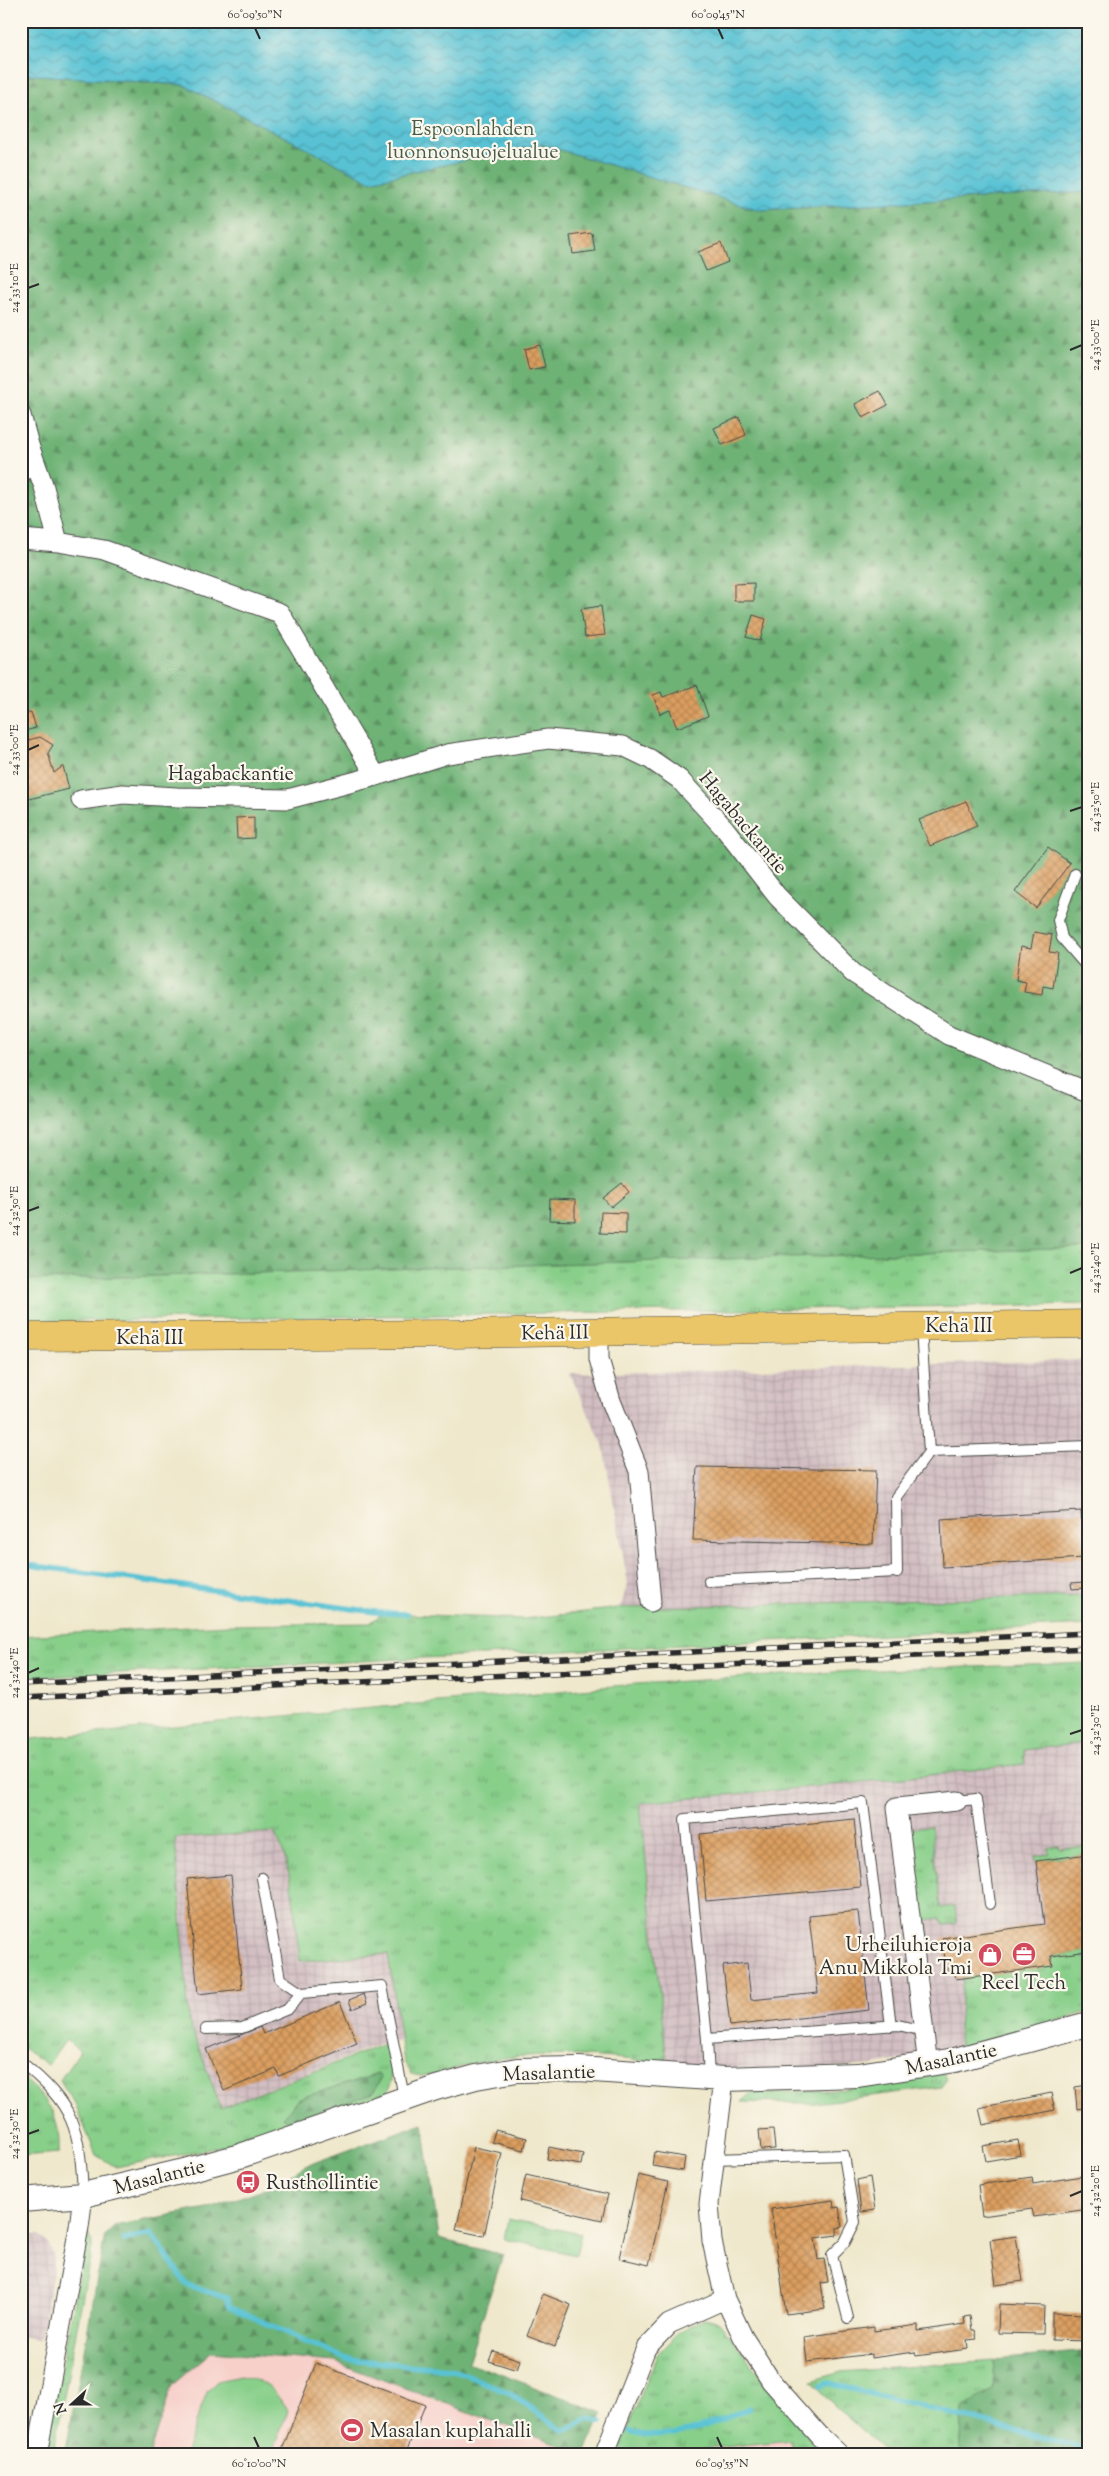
<svg xmlns="http://www.w3.org/2000/svg" width="1109" height="2476" font-family="'Sorts Mill Goudy',serif">
<style>
.built{fill:#f7d0ca}
.industrial{fill:url(#industrial-grid)}
.grass{fill:url(#grass-tufts);stroke:#5a7d5a}
.forest{fill:url(#forest-firs);stroke:#4c6e50}
.pitch{fill:#88cf8a;stroke:#5a7d5a}
.water{fill:url(#water-waves);stroke:#427680}
.lines{fill:none;stroke-linecap:round;stroke-linejoin:round}
.stream{stroke:#59c2d4;stroke-width:5.5}
.building{fill:url(#building-cross-hatch)}
.service-casing{stroke:#484743;stroke-width:12}
.minor-casing{stroke:#484743;stroke-width:21}
.tertiary-casing{stroke:#484743;stroke-width:26}
.trunk-casing{stroke:#484743;stroke-width:29}
.service{stroke:#fff;stroke-width:10}
.minor{stroke:#fff;stroke-width:19}
.tertiary{stroke:#fff;stroke-width:24}
.trunk{stroke:#ebc669;stroke-width:28}
.rail-casing{stroke:#2b2b2b;stroke-width:5.5}
.rail{stroke:#fbf7ec;stroke-width:4;stroke-dasharray:11;stroke-linecap:butt}
.ticks{fill:none;stroke:#2b2b2b;stroke-width:2}
.labels{text-anchor:middle;stroke-width:4.5;stroke-linejoin:round;paint-order:stroke}
.park-label{font-size:20px;fill:#475c48;stroke:#fbf7ec}
.street-label{font-size:20px;fill:#2b2b2b;stroke:#fbf7ec}
.poi-label{font-size:20px;fill:#2b2b2b;stroke:#fbf7ec;text-anchor:start}
.neatline{fill:none;stroke:#2b2b2b;stroke-width:2}
.ticks-label{font-size:12px;text-anchor:middle;fill:#2b2b2b}
</style>
<defs>
<pattern id="industrial-grid" width="8" height="8" patternUnits="userSpaceOnUse" patternTransform="scale(1.25)"><rect width="8" height="8" fill="#d2bec2"/><path d="M0 4h8M4 0v8" fill="none" stroke="#b4a3a7"/></pattern>
<pattern id="grass-tufts" width="24" height="20" patternUnits="userSpaceOnUse" patternTransform="scale(1.25)"><rect width="24" height="20" fill="#88cf8a"/><path d="M3 7l-1-3M5 7V3M7 7l1-3M15 17l-1-3M17 17v-4M19 17l1-3" fill="none" stroke="#6fa871"/></pattern>
<pattern id="forest-firs" width="22" height="20" patternUnits="userSpaceOnUse" patternTransform="scale(1.25)"><rect width="22" height="20" fill="#6eb276"/><path d="M5 1l3.5 6h-7zM16 11l3.5 6h-7z" fill="#5b9161"/></pattern>
<pattern id="water-waves" width="16" height="10" patternUnits="userSpaceOnUse" patternTransform="scale(1.25)"><rect width="16" height="10" fill="#59c2d4"/><path d="M0 5q4-4 8 0t8 0" fill="none" stroke="#4a9eac"/></pattern>
<pattern id="building-cross-hatch" width="8" height="8" patternUnits="userSpaceOnUse" patternTransform="scale(1.25)"><rect width="8" height="8" fill="#dc9f61"/><path d="M0 0l8 8M0 8l8-8" fill="none" stroke="#b38250"/></pattern>
</defs>
<rect width="100%" height="100%" fill="#fbf7ec"/>
<filter id="ink" filterUnits="userSpaceOnUse"><feTurbulence type="fractalNoise" baseFrequency=".02" numOctaves="2"/><feDisplacementMap in="SourceGraphic" scale="10" xChannelSelector="R" yChannelSelector="G"/><feConvolveMatrix kernelMatrix="1 2 1 2 8 2 1 2 1" color-interpolation-filters="sRGB"/></filter>
<filter id="wash" filterUnits="userSpaceOnUse"><feTurbulence type="fractalNoise" baseFrequency=".0096" numOctaves="4" result="noise"/><feDisplacementMap in="SourceGraphic" scale="20" xChannelSelector="R" yChannelSelector="G"/><feGaussianBlur stdDeviation="1.12" result="paint"/><feColorMatrix in="noise" values="0 0 0 0 0 0 0 0 0 0 0 0 0 0 0 0 0 1.4 0 .05"/><feComposite in="paint" operator="in"/></filter>
<g filter="url(#wash)">
<rect width="100%" height="100%" fill="#efe8cc"/>
<!-- built -->
<path class="built" d="M211,2352L335,2362L582,2455H150L172,2385Z
M791,2440V2455H650Z"/>
<!-- industrial -->
<path class="industrial" d="M1088,1360V1596L620,1608L628,1583L603,1445L570,1374Z
M1088,1694V2012L961,2048L874,2065L774,2071L667,2064L640,1803L878,1781Z
M275,1832L287,1866L388,1954L402,2041L379,2044L221,2108L189,2022L175,1838Z
M21,2235H40L48,2243L53,2255V2271L40,2340L21,2336Z"/>
<!-- grass -->
<path class="grass" d="M1088,1248V1304L21,1322V1280Z
M1088,1596V1625L21,1678V1636L228,1625L370,1623L383,1613L522,1619L620,1608Z
M1088,1663V1754H1086L1084,1743L1024,1750L1025,1764L885,1780L640,1803L667,2064C604,2056 533,2049 470,2064C450,2069 432,2081 412,2074L404,2062L388,1954L300,1961C294,1919 295,1870 274,1832L175,1838L189,2022L221,2108L387,2043L392,2081L387,2092L301,2123L340,2105L373,2093L381,2078L378,2074L297,2099L296,2126L210,2149L116,2167L96,2155L75,2104L60,2080L80,2051L66,2040L48,2065L21,2047V1740L636,1684L851,1671Z
M931,1826L941,1908L955,1906L957,1923L944,1925L940,1918L927,1920L931,1951L924,1948L920,1938L908,1828Z
M1059,1846L1060,1849L1088,1846V1854L1036,1861L1035,1856L1049,1854L1048,1848Z
M1088,1951V2012L961,2048L958,2040L963,1977L1053,1965L1051,1956Z
M944,2073L947,2079L941,2087L815,2103L741,2102L751,2093L838,2090Z
M21,2075C49,2104 60,2111 59,2153L21,2156Z
M508,2219L581,2234L576,2255L504,2239Z
M87,2232L93,2242L53,2455H45Z
M706,2317L720,2323L813,2443L826,2455H791V2440L650,2455H617L657,2355L676,2334Z
M995,2360L993,2390L963,2409L960,2455H889L832,2403L812,2381L841,2372Z"/>
<!-- forest -->
<path class="forest" d="M21,74L184,85L370,181L541,144L759,210L1088,192V1248L21,1280Z
M378,2074L381,2078L373,2093L340,2105L296,2126L283,2118L297,2099Z
M423,2123L439,2239L503,2255L468,2362L603,2413L584,2455L335,2362L211,2352L172,2385L150,2455H65L105,2235L114,2226L212,2207L269,2187L305,2166Z
M1088,2351V2455H960L963,2409L993,2390L995,2360Z"/>
<!-- pitch -->
<path class="pitch" d="M240,2376C268,2382 271,2387 288,2410L271,2455H184L207,2392L217,2381Z"/>
<!-- water -->
<path class="water" d="M21,21H1088V192L759,210L541,144L370,181L184,85L21,74Z"/>
<g class="lines">
<!-- stream -->
<path class="stream" d="M21,1564L383,1613L407,1614
M123,2240L151,2234L187,2285L227,2298L230,2307L346,2359L450,2369L509,2392L563,2431L589,2419L601,2422
M821,2386L829,2383L1088,2449
M630,2432C672,2444 712,2423 750,2408"/>
</g>
<g id="blocks">
<!-- building -->
<path class="building" d="M592,233L595,251L573,254L570,236Z
M721,243L728,262L706,271L698,252Z
M540,345L545,367L529,370L524,349Z
M880,391L888,405L863,418L855,404Z
M739,417L746,435L722,445L714,428Z
M754,583V601H734V584Z
M601,606L605,635L585,637L581,609Z
M753,615L766,619L760,641L746,637Z
M697,685L708,716L677,728L670,710L660,714L653,695L661,692L663,697Z
M31,712L36,728L21,732V715Z
M40,737L53,745L48,753L54,773L63,766L69,789L21,801V742Z
M966,801L977,826L930,846L919,820Z
M254,817V838L237,839L236,818Z
M1048,847L1070,863L1036,908L1015,892Z
M1034,932L1052,935L1049,952L1058,953L1053,988L1043,986L1042,995L1024,992L1026,982L1016,980L1021,946L1031,948Z
M622,1183L629,1192L611,1207L603,1198Z
M550,1199L575,1200V1221L549,1220Z
M601,1212L626,1213V1234L600,1233Z
M697,1467L876,1470L873,1544L693,1540Z
M1081,1511L1084,1558L943,1567L941,1519Z
M1084,1582L1085,1588L1072,1589L1071,1583Z
M854,1819L861,1887L706,1901L700,1834Z
M1088,1854V1951L1051,1956L1053,1966L956,1979L954,1971L947,1972L942,1938L1044,1924L1036,1861Z
M231,1875L242,1989L198,1994L187,1879Z
M858,1911L869,2010L730,2026L723,1966L747,1963L751,2000L818,1993L809,1916Z
M364,1994L367,2003L352,2009L349,2000Z
M340,2002L357,2043L279,2076L276,2069L224,2091L206,2049L260,2027L263,2034Z
M1088,2085V2107L1077,2109L1075,2087Z
M1051,2093L1055,2110L983,2125L979,2108Z
M773,2129L775,2149L761,2150L759,2130Z
M495,2130L527,2138L524,2150L492,2142Z
M1018,2140L1021,2155L986,2161L983,2146Z
M474,2147L502,2153L484,2236L456,2230Z
M549,2147L583,2154L581,2165L547,2159Z
M654,2152L685,2157L683,2171L652,2166Z
M526,2175L608,2194L602,2220L520,2201Z
M638,2175L668,2182L649,2265L619,2258Z
M1088,2175V2209L1034,2217L1032,2209L982,2216L978,2185L1032,2177L1033,2184Z
M870,2177L875,2210L861,2212L857,2180Z
M833,2200L834,2208L839,2207L842,2227L837,2228V2235L815,2238L818,2260L824,2259L828,2282L821,2283L825,2309L786,2314L771,2209Z
M1016,2236L1023,2281L996,2285L990,2240Z
M543,2294L571,2305L555,2347L527,2336Z
M999,2304L1044,2306L1043,2334L998,2333Z
M1052,2313L1088,2314V2341L1052,2340Z
M970,2316L972,2330H975L977,2339L967,2340L968,2349L916,2356L915,2352L871,2358V2354L807,2362L804,2337L874,2327V2331L918,2325V2331L965,2324L964,2317Z
M493,2351L520,2360L517,2370L489,2361Z
M316,2363L425,2405L405,2455H280Z"/>
</g>
</g>
<g filter="url(#ink)">
<use href="#blocks" fill-opacity="0" stroke="#484743" stroke-width="1"/>
<g class="lines">
<!-- service casing -->
<g class="service-casing">
<path id="service" d="M1075,874L1058,920L1062,938L1088,968
M921,1329L929,1452
M929,1452L1088,1446
M709,1581L897,1572L896,1497L929,1452
M957,1801L976,1799L990,1904
M262,1878L280,1979L301,1993L382,1986L404,2097
M206,2029L242,2028L288,2009L301,1993
M707,2039L685,1819L863,1803L891,2026
M21,2062C74,2105 80,2128 83,2194
M709,2078L707,2039L898,2025L924,2031
M714,2159L844,2155L855,2222L845,2242L832,2255L848,2318"/>
</g>
<!-- minor casing -->
<g class="minor-casing">
<path id="minor" d="M21,415L29,445L27,468L21,473
M29,445L44,487L58,542
M21,539L58,542L104,550L280,613L376,776
M81,800L123,794L177,797L288,799L376,776L447,754L548,739L623,746L650,759L679,779L725,829L777,896L853,973L949,1035L1088,1092
M599,1331V1359L611,1401L639,1471L651,1602
M928,2066L897,1807L957,1801
M724,2079L709,2204L712,2241L725,2299L743,2337L771,2381L820,2436L840,2455
M37,2455L79,2227L83,2195
M604,2455L646,2348L669,2324L725,2299"/>
</g>
<!-- tertiary casing -->
<g class="tertiary-casing">
<path id="tertiary" d="M21,2200L83,2195L180,2172L240,2156L436,2088L476,2077L517,2070L579,2069L724,2079L858,2075L955,2060L1088,2024"/>
</g>
<!-- trunk casing -->
<g class="trunk-casing">
<path id="trunk" d="M21,1337L453,1334L1088,1324"/>
</g>
<!-- service -->
<use href="#service" class="service"/>
<!-- minor -->
<use href="#minor" class="minor"/>
<!-- tertiary -->
<use href="#tertiary" class="tertiary"/>
<!-- trunk -->
<use href="#trunk" class="trunk"/>
<!-- rail casing -->
<g class="rail-casing">
<path id="rail" d="M21,1684L1088,1633
M21,1698L1088,1648"/>
</g>
<!-- rail -->
<use href="#rail" class="rail"/>
</g>
</g>
<!-- ticks -->
<path class="ticks" d="M255,28L260,39M718,28L723,39M28,288L39,284M1070,350L1082,345M28,750L39,745M1070,811L1082,807M28,1211L39,1207M1070,1273L1082,1268M28,1673L39,1668M1070,1734L1082,1730M28,2134L39,2130M1070,2196L1082,2191M254,2437L259,2448M717,2437L722,2448"/>
<!-- icons -->
<defs>
<g id="office-disc" transform="scale(1.25)"><circle r="9.5" fill="#d1495b" stroke="#fbf7ec"/><path d="M-6-3h4V-5.5h4V-3h4V5H-6ZM-1-4.5V-3h2v-1.5ZM-6 0V1H6V0Z" fill="#fff"/></g>
<g id="shop-disc" transform="scale(1.25)"><circle r="9.5" fill="#d1495b" stroke="#fbf7ec"/><path d="M-5-2.5h2.3a2.7 3.5 0 0 1 5.4 0H5L5.5 6h-11ZM-1.5-2.5h3a1.5 2.3 0 0 0-3 0Z" fill="#fff"/></g>
<g id="bus-disc" transform="scale(1.25)"><circle r="9.5" fill="#d1495b" stroke="#fbf7ec"/><path d="M-5-6H5V4H4V6H2V4H-2V6H-4V4H-5ZM-3.5-4V0h7V-4ZM-3.5 1.2v1.5H-2V1.2ZM2 1.2v1.5H3.5V1.2Z" fill="#fff"/></g>
<g id="stadium-disc" transform="scale(1.25)"><circle r="9.5" fill="#d1495b" stroke="#fbf7ec"/><path d="M0-5a6.5 5 0 1 0 0 10a6.5 5 0 1 0 0-10ZM-3.5-1.8h7v3.6h-7Z" fill="#fff"/></g>
</defs>
<g fill-rule="evenodd">
<use href="#office-disc" x="1024" y="1954"/>
<use href="#shop-disc" x="990" y="1955"/>
<use href="#bus-disc" x="248" y="2182"/>
<use href="#stadium-disc" x="352" y="2430"/>
</g>
<g class="labels">
<!-- park labels -->
<g class="park-label">
<text x="473" y="135">Espoonlahden<tspan x="473" dy="23">luonnonsuojelualue</tspan></text>
</g>
<!-- street labels -->
<g class="street-label">
<text x="231" y="780">Hagabackantie</text>
<text transform="translate(744 822) rotate(50)" y="7">Hagabackantie</text>
<text x="959" y="1332">Kehä III</text>
<text transform="translate(555 1332) rotate(-1)" y="7">Kehä III</text>
<text x="150" y="1344">Kehä III</text>
<text transform="translate(951 2058) rotate(-12)" y="7">Masalantie</text>
<text transform="translate(549 2072) rotate(-2)" y="7">Masalantie</text>
<text transform="translate(159 2176) rotate(-14)" y="7">Masalantie</text>
</g>
<!-- poi labels -->
<g class="poi-label">
<text x="972" y="1951" text-anchor="end">Urheiluhieroja<tspan x="972" dy="23">Anu Mikkola Tmi</tspan></text>
<text x="1024" y="1989" text-anchor="middle">Reel Tech</text>
<text x="266" y="2189">Rusthollintie</text>
<text x="370" y="2437">Masalan kuplahalli</text>
</g>
</g>
<!-- margin -->
<rect width="1109" height="2476" fill="none" stroke="#fbf7ec" stroke-width="55"/>
<!-- north arrow -->
<g transform="translate(72 2404) rotate(249)" stroke="#fbf7ec" stroke-width="4" paint-order="stroke">
<path d="M0-4L9 19L0 12L-9 19Z" fill="#2b2b2b"/>
<text y="-8" font-size="14" font-weight="bold" text-anchor="middle" fill="#2b2b2b">N</text>
</g>
<rect x="28" y="28" width="1054" height="2420" class="neatline"/>
<g class="ticks-label">
<text x="255" y="18">60°09'50"N</text>
<text x="718" y="18">60°09'45"N</text>
<text transform="translate(14 288) rotate(-90)" y="4">24°33'10"E</text>
<text transform="translate(1095 345) rotate(-90)" y="4">24°33'00"E</text>
<text transform="translate(14 750) rotate(-90)" y="4">24°33'00"E</text>
<text transform="translate(1095 807) rotate(-90)" y="4">24°32'50"E</text>
<text transform="translate(14 1211) rotate(-90)" y="4">24°32'50"E</text>
<text transform="translate(1095 1268) rotate(-90)" y="4">24°32'40"E</text>
<text transform="translate(14 1673) rotate(-90)" y="4">24°32'40"E</text>
<text transform="translate(1095 1730) rotate(-90)" y="4">24°32'30"E</text>
<text transform="translate(14 2134) rotate(-90)" y="4">24°32'30"E</text>
<text transform="translate(1095 2191) rotate(-90)" y="4">24°32'20"E</text>
<text x="259" y="2467">60°10'00"N</text>
<text x="722" y="2467">60°09'55"N</text>
</g>
</svg>
